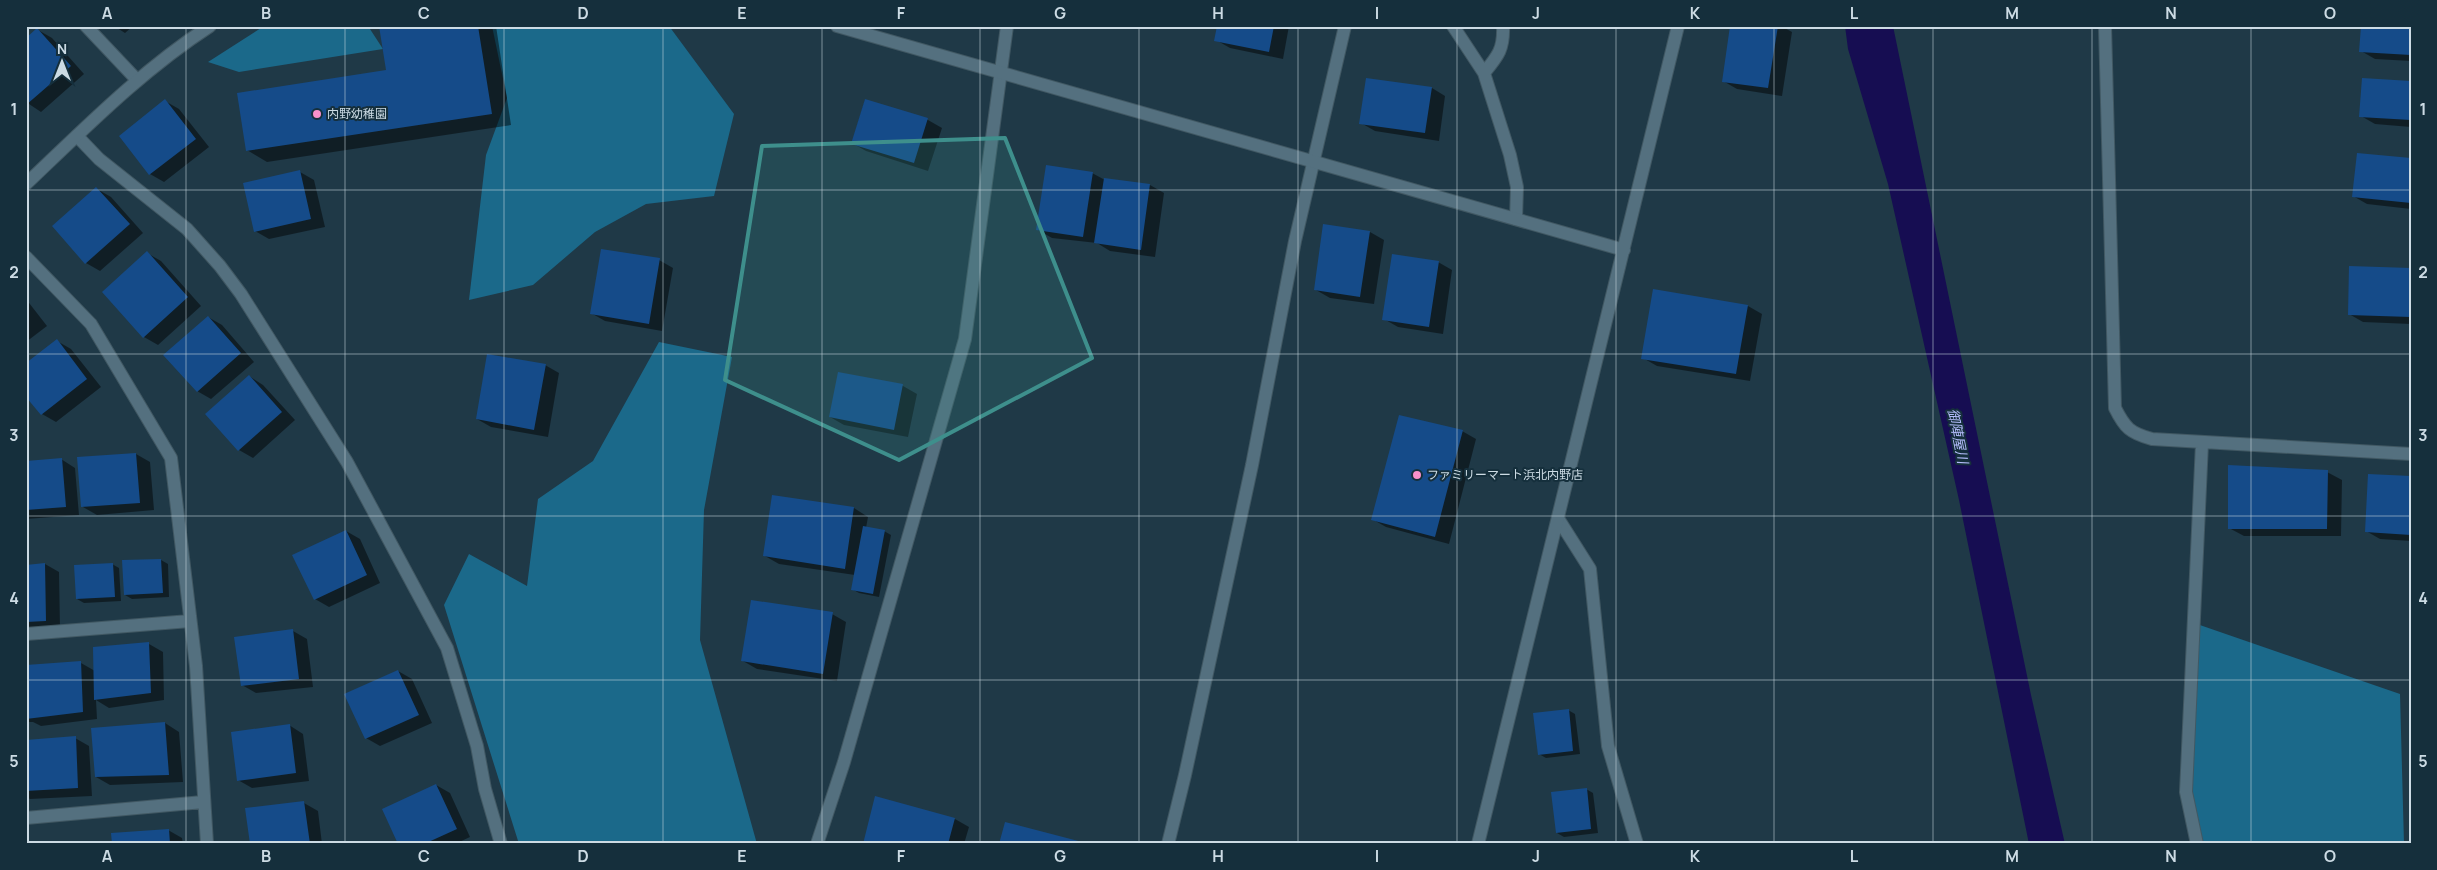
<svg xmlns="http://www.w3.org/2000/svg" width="2437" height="870" font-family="Manrope,'Noto Sans JP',sans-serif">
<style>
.green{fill:#1b698a}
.water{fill:#160d52}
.shadow{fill:#0007}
.building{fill:#154b89}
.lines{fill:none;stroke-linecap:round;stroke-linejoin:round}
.street-casing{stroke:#415863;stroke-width:14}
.secondary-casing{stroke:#415863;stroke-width:14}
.street{stroke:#54707f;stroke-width:12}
.secondary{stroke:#54707f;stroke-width:12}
.marked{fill:#3e8f8c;fill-opacity:0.2;stroke:#3e8f8c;stroke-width:4;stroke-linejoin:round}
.grid{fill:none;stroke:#ccdbe4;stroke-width:1;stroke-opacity:0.55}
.poi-dot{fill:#f890cb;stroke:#152f3c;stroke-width:2}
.labels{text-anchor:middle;stroke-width:4;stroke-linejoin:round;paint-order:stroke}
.poi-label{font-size:12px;fill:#ccdbe4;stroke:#152f3c;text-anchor:start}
.water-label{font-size:14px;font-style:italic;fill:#b3bcfa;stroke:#152f3c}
.neatline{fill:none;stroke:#ccdbe4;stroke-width:2}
.grid-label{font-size:16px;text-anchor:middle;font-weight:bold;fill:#ccdbe4}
</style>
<rect width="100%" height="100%" fill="#1f3947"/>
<!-- green -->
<path class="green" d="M264,26H368L383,49L239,72L208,62Z
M492,26H669L734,114L714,196L646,204L595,232L533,285L469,300L486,155L507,98Z
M659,342L732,357L704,510L700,640L757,844H519L444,605L469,554L527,586L538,499L593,461Z
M2194,623L2400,694L2404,844H2201L2188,803Z"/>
<!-- water -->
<path class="water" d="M1845,26H1893L2031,695L2065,844H2029L1959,500L1888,184L1848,49Z"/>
<!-- shadow -->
<path class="shadow" d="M114,26H133L125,33Z
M381,26H496L511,125L267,162L247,150L388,71Z
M1218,26H1289L1283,59L1230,48L1216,40Z
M1731,26H1781L1792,32L1782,96L1737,89L1723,81Z
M2411,26V61L2375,59L2361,51Z
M38,30L52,38L84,74L41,112L26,102Z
M2411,83V127L2375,124L2361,116Z
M1432,88L1445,96L1439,141L1375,131L1361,123Z
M865,100L928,120L942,128L928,171L866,151L852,143Z
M165,101L179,109L209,147L164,182L150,174L121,136Z
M2411,159V209L2367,204L2353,196Z
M300,172L314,180L325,227L269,239L255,231Z
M1092,173L1105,180L1150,185L1164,193L1155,257L1110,251L1097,243L1052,238L1038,230Z
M97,189L111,197L143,233L100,271L86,263Z
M1370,232L1384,240L1374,304L1330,298L1316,290Z
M147,253L161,261L201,306L158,345L144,337L103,292Z
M659,260L673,268L662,331L605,321L591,313Z
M1438,262L1452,270L1443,334L1398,327L1384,319Z
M2411,269V324L2363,322L2349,314Z
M26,299L47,326L26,342Z
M1748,306L1762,314L1750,381L1657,366L1643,358Z
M208,317L222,325L254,362L211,399L197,391Z
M57,341L71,349L101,387L56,422L42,414Z
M545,365L559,373L548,437L491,427L477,419Z
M839,373L903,386L917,394L908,437L844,425L830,417Z
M249,376L263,385L295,420L253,458L239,450L206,414Z
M1462,431L1476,439L1449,544L1386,527L1372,519Z
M136,454L150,462L154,510L97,515L83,507L79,459Z
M61,459L75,468L79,515L26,519V462Z
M2327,472L2342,480L2341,536H2244L2229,528Z
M2411,477V541L2380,539L2366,531Z
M854,508L868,517L866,528L884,531L891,535L879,597L859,593L852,589L855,575L779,564L765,556Z
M346,531L360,539L380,583L329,607L315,599Z
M161,560L168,564L169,597L132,599L125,595Z
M45,564L59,572L60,628L26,630V566Z
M112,564L119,568L121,601L84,603L77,599Z
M832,614L846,622L837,681L757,669L743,661Z
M293,631L307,639L313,687L256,693L242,685L236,638Z
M149,644L163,652L164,700L109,708L96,700L97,719L41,726L33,722H26V667L81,663L95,671Z
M398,671L412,679L432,723L380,746L366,738Z
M1568,710L1575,714L1580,754L1546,758L1539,754Z
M165,723L179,732L183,782L110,785L96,777Z
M289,725L303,734L309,781L252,788L238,780Z
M75,738L89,746L92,796L30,799L26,797V741Z
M436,785L450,793L470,837L455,844H400Z
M1586,789L1593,793L1598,833L1564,837L1557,833Z
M304,803L318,811L322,844H251Z
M955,819L969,827L964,844H864Z
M168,830L182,838L183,844H113Z"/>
<!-- building -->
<path class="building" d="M379,26H478L492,114L246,151L237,93L386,70Z
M1217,26H1274L1269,52L1214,41Z
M1730,26H1778L1768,88L1722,82Z
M2361,26H2411V55L2359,52Z
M37,28L71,66L26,105V38Z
M1366,78L1432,87L1425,133L1359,124Z
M2362,78L2411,81V120L2359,117Z
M165,99L196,139L149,175L119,136Z
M865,99L928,118L914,163L851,144Z
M2357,153L2411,158V203L2352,197Z
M1046,165L1093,172L1083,237L1036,230Z
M300,170L311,219L254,232L243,183Z
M1104,178L1150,184L1141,250L1094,243Z
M96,187L130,224L85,264L52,226Z
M1323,224L1370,231L1360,297L1314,290Z
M601,249L660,258L649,324L590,314Z
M147,251L188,297L143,338L102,292Z
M1392,254L1439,261L1429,327L1382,320Z
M2349,266L2411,268V317L2348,315Z
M1653,289L1748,305L1736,374L1641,359Z
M208,316L241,353L197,392L163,355Z
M57,339L87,379L41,415L26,397V363Z
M487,354L546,364L534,430L476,419Z
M838,372L903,384L894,430L829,417Z
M249,375L282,412L238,451L205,414Z
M1399,415L1463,430L1435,537L1371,520Z
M136,453L140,503L81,507L77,457Z
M62,458L66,507L26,510V461Z
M2228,465L2328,470L2327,529H2228Z
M2368,474L2411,476V535L2365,532Z
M772,495L854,507L845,569L763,556Z
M863,526L885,530L873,594L851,590Z
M346,530L367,575L314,600L292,555Z
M161,559L163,593L124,595L122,560Z
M45,563L46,621L26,622V565Z
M113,563L115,597L76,599L74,565Z
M751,600L833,612L823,674L741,661Z
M293,629L299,679L241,686L234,637Z
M149,642L151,693L94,700L93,647Z
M81,661L83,712L26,719V665Z
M398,670L419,715L365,739L344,694Z
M1569,709L1573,751L1538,755L1533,713Z
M165,722L169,775L95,777L91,728Z
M290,724L296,773L237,781L231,732Z
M76,736L78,788L26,791V740Z
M436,784L457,829L424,844H398L382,809Z
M1587,788L1591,829L1556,833L1551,792Z
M875,796L955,818L948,844H863Z
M304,801L310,844H250L245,808Z
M1005,822L1086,843V844H999Z
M169,829L170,844H112L111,833Z"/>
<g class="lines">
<!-- street casing -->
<g class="street-casing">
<path id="street" d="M86,26L137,80
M1453,26L1484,73L1510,155L1517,187L1516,219
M2105,26L2115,408C2125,428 2130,433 2152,439L2411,454
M1484,73C1498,56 1504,49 1503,26
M77,136L99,159L187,229L220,266L241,294L347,462L447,648L477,746L485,789L501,844
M26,257L91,324L171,458L196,666L207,844
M1559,520L1590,569L1608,746L1637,844
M26,634L190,621
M26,818L203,802
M817,844L844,762L965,339L1007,26
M1168,844L1185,775L1252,465L1295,241L1345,26
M2197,844L2186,792L2202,443"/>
</g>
<!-- secondary casing -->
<g class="secondary-casing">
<path id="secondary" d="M837,26L1624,250
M26,184C85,128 142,70 210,26
M1478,844L1678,26"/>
</g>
<!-- street -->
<use href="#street" class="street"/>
<!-- secondary -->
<use href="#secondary" class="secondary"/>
</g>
<!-- marked area -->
<path class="marked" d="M1005,138L1092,358L899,460L725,380L762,146Z"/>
<!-- grid -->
<path class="grid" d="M186,26V844M345,26V844M504,26V844M663,26V844M822,26V844M980,26V844M1139,26V844M1298,26V844M1457,26V844M1616,26V844M1774,26V844M1933,26V844M2092,26V844M2251,26V844M26,190H2411M26,354H2411M26,516H2411M26,680H2411"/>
<!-- markers -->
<g class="poi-dot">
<circle cx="317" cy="114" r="5"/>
<circle cx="1417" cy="475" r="5"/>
</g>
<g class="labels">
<!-- poi labels -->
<g class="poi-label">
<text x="327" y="118">内野幼稚園</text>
<text x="1427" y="479">ファミリーマート浜北内野店</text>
</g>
<!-- water labels -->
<g class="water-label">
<text transform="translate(1958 436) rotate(79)" y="5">御陣屋川</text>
</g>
</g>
<!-- border -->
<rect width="2437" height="870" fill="none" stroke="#152f3c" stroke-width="55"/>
<!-- north arrow -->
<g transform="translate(62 62)" stroke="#152f3c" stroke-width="4" paint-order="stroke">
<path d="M0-4L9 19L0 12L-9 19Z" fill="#ccdbe4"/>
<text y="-8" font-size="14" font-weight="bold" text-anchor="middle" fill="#ccdbe4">N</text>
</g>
<rect x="28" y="28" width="2382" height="814" class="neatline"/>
<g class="grid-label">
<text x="107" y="19">A</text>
<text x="266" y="19">B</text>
<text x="424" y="19">C</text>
<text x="583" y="19">D</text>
<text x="742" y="19">E</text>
<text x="901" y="19">F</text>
<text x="1060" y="19">G</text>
<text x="1218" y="19">H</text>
<text x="1377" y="19">I</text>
<text x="1536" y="19">J</text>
<text x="1695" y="19">K</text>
<text x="1854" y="19">L</text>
<text x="2012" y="19">M</text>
<text x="2171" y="19">N</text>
<text x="2330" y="19">O</text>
<text x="14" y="115">1</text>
<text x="2423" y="115">1</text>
<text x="14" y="278">2</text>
<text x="2423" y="278">2</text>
<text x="14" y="441">3</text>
<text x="2423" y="441">3</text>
<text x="14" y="604">4</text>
<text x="2423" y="604">4</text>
<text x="14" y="767">5</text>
<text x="2423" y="767">5</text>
<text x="107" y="862">A</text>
<text x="266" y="862">B</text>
<text x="424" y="862">C</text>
<text x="583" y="862">D</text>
<text x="742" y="862">E</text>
<text x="901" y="862">F</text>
<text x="1060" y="862">G</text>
<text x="1218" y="862">H</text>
<text x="1377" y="862">I</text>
<text x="1536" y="862">J</text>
<text x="1695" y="862">K</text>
<text x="1854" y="862">L</text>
<text x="2012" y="862">M</text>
<text x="2171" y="862">N</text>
<text x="2330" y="862">O</text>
</g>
</svg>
